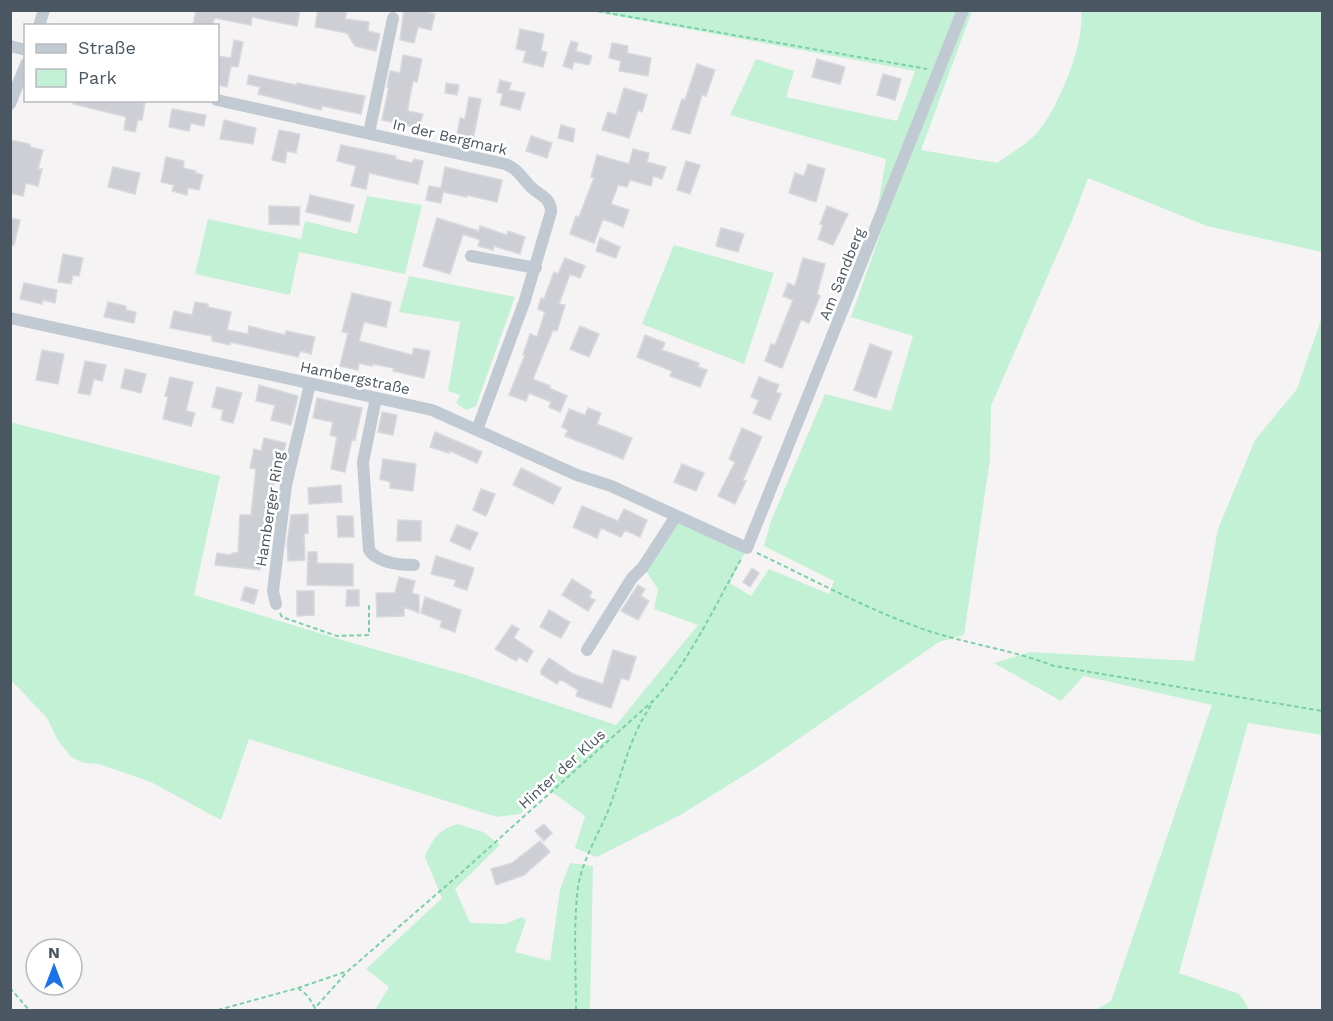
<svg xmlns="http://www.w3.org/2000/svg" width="1333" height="1021" font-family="'Work Sans',sans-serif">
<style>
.green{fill:#c3f1d5}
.building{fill:#cdcfd5;stroke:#d7d9de;stroke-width:1.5}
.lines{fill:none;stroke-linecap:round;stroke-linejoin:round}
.path{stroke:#7ad0a6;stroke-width:2;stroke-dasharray:4.5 3;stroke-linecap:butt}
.minor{stroke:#c1cad2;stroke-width:12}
.labels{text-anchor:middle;stroke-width:5;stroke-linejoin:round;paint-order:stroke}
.street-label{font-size:15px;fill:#4a5661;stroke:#fff}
</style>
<rect width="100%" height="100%" fill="#f5f3f3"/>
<!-- green -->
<path class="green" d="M590,11H972L921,150L997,163C1009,154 1024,146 1035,135C1057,112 1086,41 1081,11H1322V252L1207,226L1088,178L1073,218L991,406L990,459L964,635L939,642L759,766L682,814L597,857L575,848L585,816L548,789L520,814L497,817L249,739L221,820L151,782L99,764L84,763L71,757L57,739L47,718L11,680L10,422L220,476L194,595L342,640L466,675L616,725L698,625L654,609L658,589L643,567L676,516L747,548L730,583L751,596L769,569L829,594L834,581L764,546L771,521L825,394L891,411L913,336L851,317L884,223L878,206L886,159L730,115L756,59L794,71L786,97L897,121L915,71Z
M367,196L422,205L405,274L299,252L290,295L195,274L208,219L301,239L305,221L357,234Z
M674,245L774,273L744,364L642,324Z
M409,276L515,297L476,406L466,410L456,403L460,395L448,391L460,322L399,312Z
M1322,317V735L1248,723L1179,973L1239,994L1245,1002L1249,1010H1095L1111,1001L1212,705L1084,676L1061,701L994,663L1030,652L1194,661L1218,529L1255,440L1297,389Z
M458,824L483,832L500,845L455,889L470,923L505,924L522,917L526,920L515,952L550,961L560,890L570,863L593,866L590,1010H375L389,987L366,969L442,898L425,857C433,838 438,830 458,824Z"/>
<!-- building -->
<path class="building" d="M196,10H300L297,26L252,17L251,25L215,18L211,26H193Z
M318,10L347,12L345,19L369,22L368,31L380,34L376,51L355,46L347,33L315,27Z
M404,10H420L435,14L431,30L418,27L414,43L400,40Z
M520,29L544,34L541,51L547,52L543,67L523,62L526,51L516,49Z
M234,40L243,42L238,67L231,66L227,87L218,85V56L231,58Z
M571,41L578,43L576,51L592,56L589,65L574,62L572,69L563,66Z
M612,43L628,46L627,53L651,58L648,76L619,71L621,61L609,58Z
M403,55L422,59L417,82L413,81L408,107V111L423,114L419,128L382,120L389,87H387L390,71L400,73Z
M817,59L845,67L840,84L812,77Z
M697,64L715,70L706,96L702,95L690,134L672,129L682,99L685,100Z
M883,74L901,79L895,100L877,95Z
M249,75L296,85L297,83L365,96L361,114L322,106L321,110L258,94L260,87L247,84Z
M500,80L511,83L509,90L525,93L520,110L500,105L503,94L497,92Z
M446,83L459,85L457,95L445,93Z
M624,88L647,95L642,112L638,110L629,138L602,130L608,112L616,115Z
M469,97L481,99L473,140L457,136L460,118L465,119Z
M73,100H133L145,103L142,120H138L135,132L124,130L126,117L123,116L73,104Z
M172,109L206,115L204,126L191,123L189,131L169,127Z
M224,120L256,128L253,144L220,139Z
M561,125L575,129L573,142L558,138Z
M279,130L300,134L296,153L287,151L285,163L272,160Z
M531,136L552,143L547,158L526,151Z
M10,140L30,144V147L43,150L38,169H42L38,186L26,183L23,196L10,193Z
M341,145L396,156L395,159L412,163L414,159L423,161L418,184L369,173L366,189L351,186L356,166L337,161Z
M633,149L649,153L647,162L666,167L662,179L653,176L651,186L630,180L627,187L618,185L611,204L629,210L623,227L603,219L594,243L570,234L576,216L579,217L594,178L591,177L597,155L629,164Z
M166,157L184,161L183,168L196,171L195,173L203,175L199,190L188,188L187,195L172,191L174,185L161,182Z
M686,161L700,165L690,194L677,190Z
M808,164L825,169L816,202L789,193L795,173L804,176Z
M113,167L140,173L135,194L108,187Z
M445,167L502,180L497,202L467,195V197L443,192L441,203L426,200L429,186L441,188Z
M310,195L354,205L350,222L306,212Z
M269,206L300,207L299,225L269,224Z
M827,206L848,214L833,245L818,239L823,225L820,224Z
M10,218L20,220L14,245H10Z
M437,218L479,231L480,226L507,235L508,231L525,237L520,254L494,246L493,250L478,246L480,240L463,234L450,274L423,266Z
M721,228L744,234L738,252L716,246Z
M600,238L620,247L616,258L596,251Z
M63,254L83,258L79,276L73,275L71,284L58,282Z
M565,258L585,266L580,278L570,274L559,304L565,305L557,331L553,330L533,379L550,386L549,388L567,396L560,412L549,407L551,402L529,393L526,401L509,395L525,355H523L530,334L537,337L545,312L538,309L541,298L544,299L554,272L558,274Z
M803,258L825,264L817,294L820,296L809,323L801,320L782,368L765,361L771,344L775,345L793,300L783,296L788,283L795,286Z
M24,283L57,290L55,303L43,300L42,304L20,299Z
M352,293L391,302L386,327L364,322L359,341L412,355L414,348L430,351L424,378L393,371L394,368L372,364V366L359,363L358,370L340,366L348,333L342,332Z
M108,302L126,306V310L136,312L134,323L104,317Z
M195,302L208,304V307L231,312L227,330L248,334L249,326L285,335L286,331L315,337L311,354L300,351L298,357L230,342V345L212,341V336L170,328L174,311L192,315Z
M580,326L599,334L589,357L570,349Z
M645,335L665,343L662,350L699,363L698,367L707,370L700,387L670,376L672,371L637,357Z
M870,344L892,352L876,398L854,390Z
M42,350L64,354L58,384L36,380Z
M85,361L106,365L102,381L94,379L90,395L78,393Z
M125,369L146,374L141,393L121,388Z
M170,377L193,382L186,411L195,413L191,426L163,419L168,397L165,396Z
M759,377L779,385L776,392L781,394L770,420L753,413L759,400L751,397Z
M259,385L298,396L291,425L271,420L275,405L256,401Z
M217,387L242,393L233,423L221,420L223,410L212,407Z
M317,398L362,408L355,440L352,439L345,472L331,469L337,437L330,435L333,422L313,418Z
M588,408L601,413L597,424L632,438L623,459L565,436L568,430L562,427L569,409L585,415Z
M382,412L397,415L393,435L378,432Z
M742,428L762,437L743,480L746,481L735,504L718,496L735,462L729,459Z
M435,432L482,452L477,463L450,451L449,453L430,447Z
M264,438L286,443L278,474H275L271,506L266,505L260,570L215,565L217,553L231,555L232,553H238L240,515H251L256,469L250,468L254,449L261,451Z
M383,459L416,464L413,491L390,488V482L380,479Z
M682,464L704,473L696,491L674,482Z
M521,468L561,488L553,504L513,485Z
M341,485L342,502L309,504L308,488Z
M481,489L495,494L486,516L473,510Z
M582,506L618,521L624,509L647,520L640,537L625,530L621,537L601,528L597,538L573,527Z
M308,514V533L304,534L305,560L288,561L287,544L291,515Z
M337,516H353L354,537H338Z
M398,520L421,521V541H397Z
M457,525L478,533L470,550L450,541Z
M308,552H317V563L353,564V586L307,585Z
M436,556L474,568L467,590L454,586L456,580L431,574Z
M752,568L759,573L750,587L743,582Z
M399,577L415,581L412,593L419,595V613L404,607V616L377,617L376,593H395Z
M572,579L592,592L589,597L595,600L588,611L562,595Z
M638,585L645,589L641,596L649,601L638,620L621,611Z
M245,587L258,590L254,604L241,600Z
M347,590H359V606H346Z
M297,591H314V615L297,616Z
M425,597L461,610L455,632L440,627L442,621L421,613Z
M549,610L570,622L561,638L540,627Z
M512,625L519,629L514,638L533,651L527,662L519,657L516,661L495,649Z
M613,650L636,657L629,680L621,678L611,708L576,696L578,690L560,679L557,684L541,674V670L549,658L573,674L603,684Z
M544,824L552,833L544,841L535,831Z
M540,841L550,852L524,875L496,885L491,869L512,863Z"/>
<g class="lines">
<!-- path -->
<path class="path" d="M591,10L927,69
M757,553C808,577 859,605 912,625C958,643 1008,648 1054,666L1322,711
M280,613L282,617L337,636L369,635V604
M10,988L29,1010
M298,988L308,996L315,1008L347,972
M218,1010L298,988L348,971L462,872L656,698C691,658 715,606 741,559
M576,1010C576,970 573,928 578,887C582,861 598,835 608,811C623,772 629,737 653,702"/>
<!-- minor -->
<path class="minor" d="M39,26L44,10
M10,46L26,50
M217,100L505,164C518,169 521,177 531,187C540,196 551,197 551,212L525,300L477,430
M10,104L26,64
M369,133L393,18
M471,256L536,268
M10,318L432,410L577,475L611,486L747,548L963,10
M376,398L363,462L369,550C378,563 399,565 414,565
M276,604L273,591L286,485L310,384
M587,650L632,578L643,567L676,516"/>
</g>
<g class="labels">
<!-- street labels -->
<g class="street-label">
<text transform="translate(450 137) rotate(13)" y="5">In der Bergmark</text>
<text transform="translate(842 274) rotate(-68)" y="5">Am Sandberg</text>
<text transform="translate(355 378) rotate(12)" y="5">Hambergstraße</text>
<text transform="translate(270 509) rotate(-81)" y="5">Hamberger Ring</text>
<text transform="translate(562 769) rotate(-42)" y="5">Hinter der Klus</text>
</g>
</g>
<!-- border -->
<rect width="1333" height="1021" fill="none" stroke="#4a5661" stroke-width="24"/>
<!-- legend -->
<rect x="24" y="24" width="195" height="78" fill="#ffffff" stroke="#b7bbc0" stroke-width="1.5"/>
<rect x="36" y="44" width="30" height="9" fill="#c1cad2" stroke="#b7bbc0" stroke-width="1.5"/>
<text x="78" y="54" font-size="18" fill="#4a5661">Straße</text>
<rect x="36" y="69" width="30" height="18" fill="#c3f1d5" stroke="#b7bbc0" stroke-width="1.5"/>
<text x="78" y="84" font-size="18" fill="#4a5661">Park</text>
<!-- north arrow -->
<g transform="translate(54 967)"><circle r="28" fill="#ffffff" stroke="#b7bbc0" stroke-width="1.5"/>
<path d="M0-4.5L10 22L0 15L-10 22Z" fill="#1a73e8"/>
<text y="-9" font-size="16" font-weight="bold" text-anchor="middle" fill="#4a5661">N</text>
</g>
</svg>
